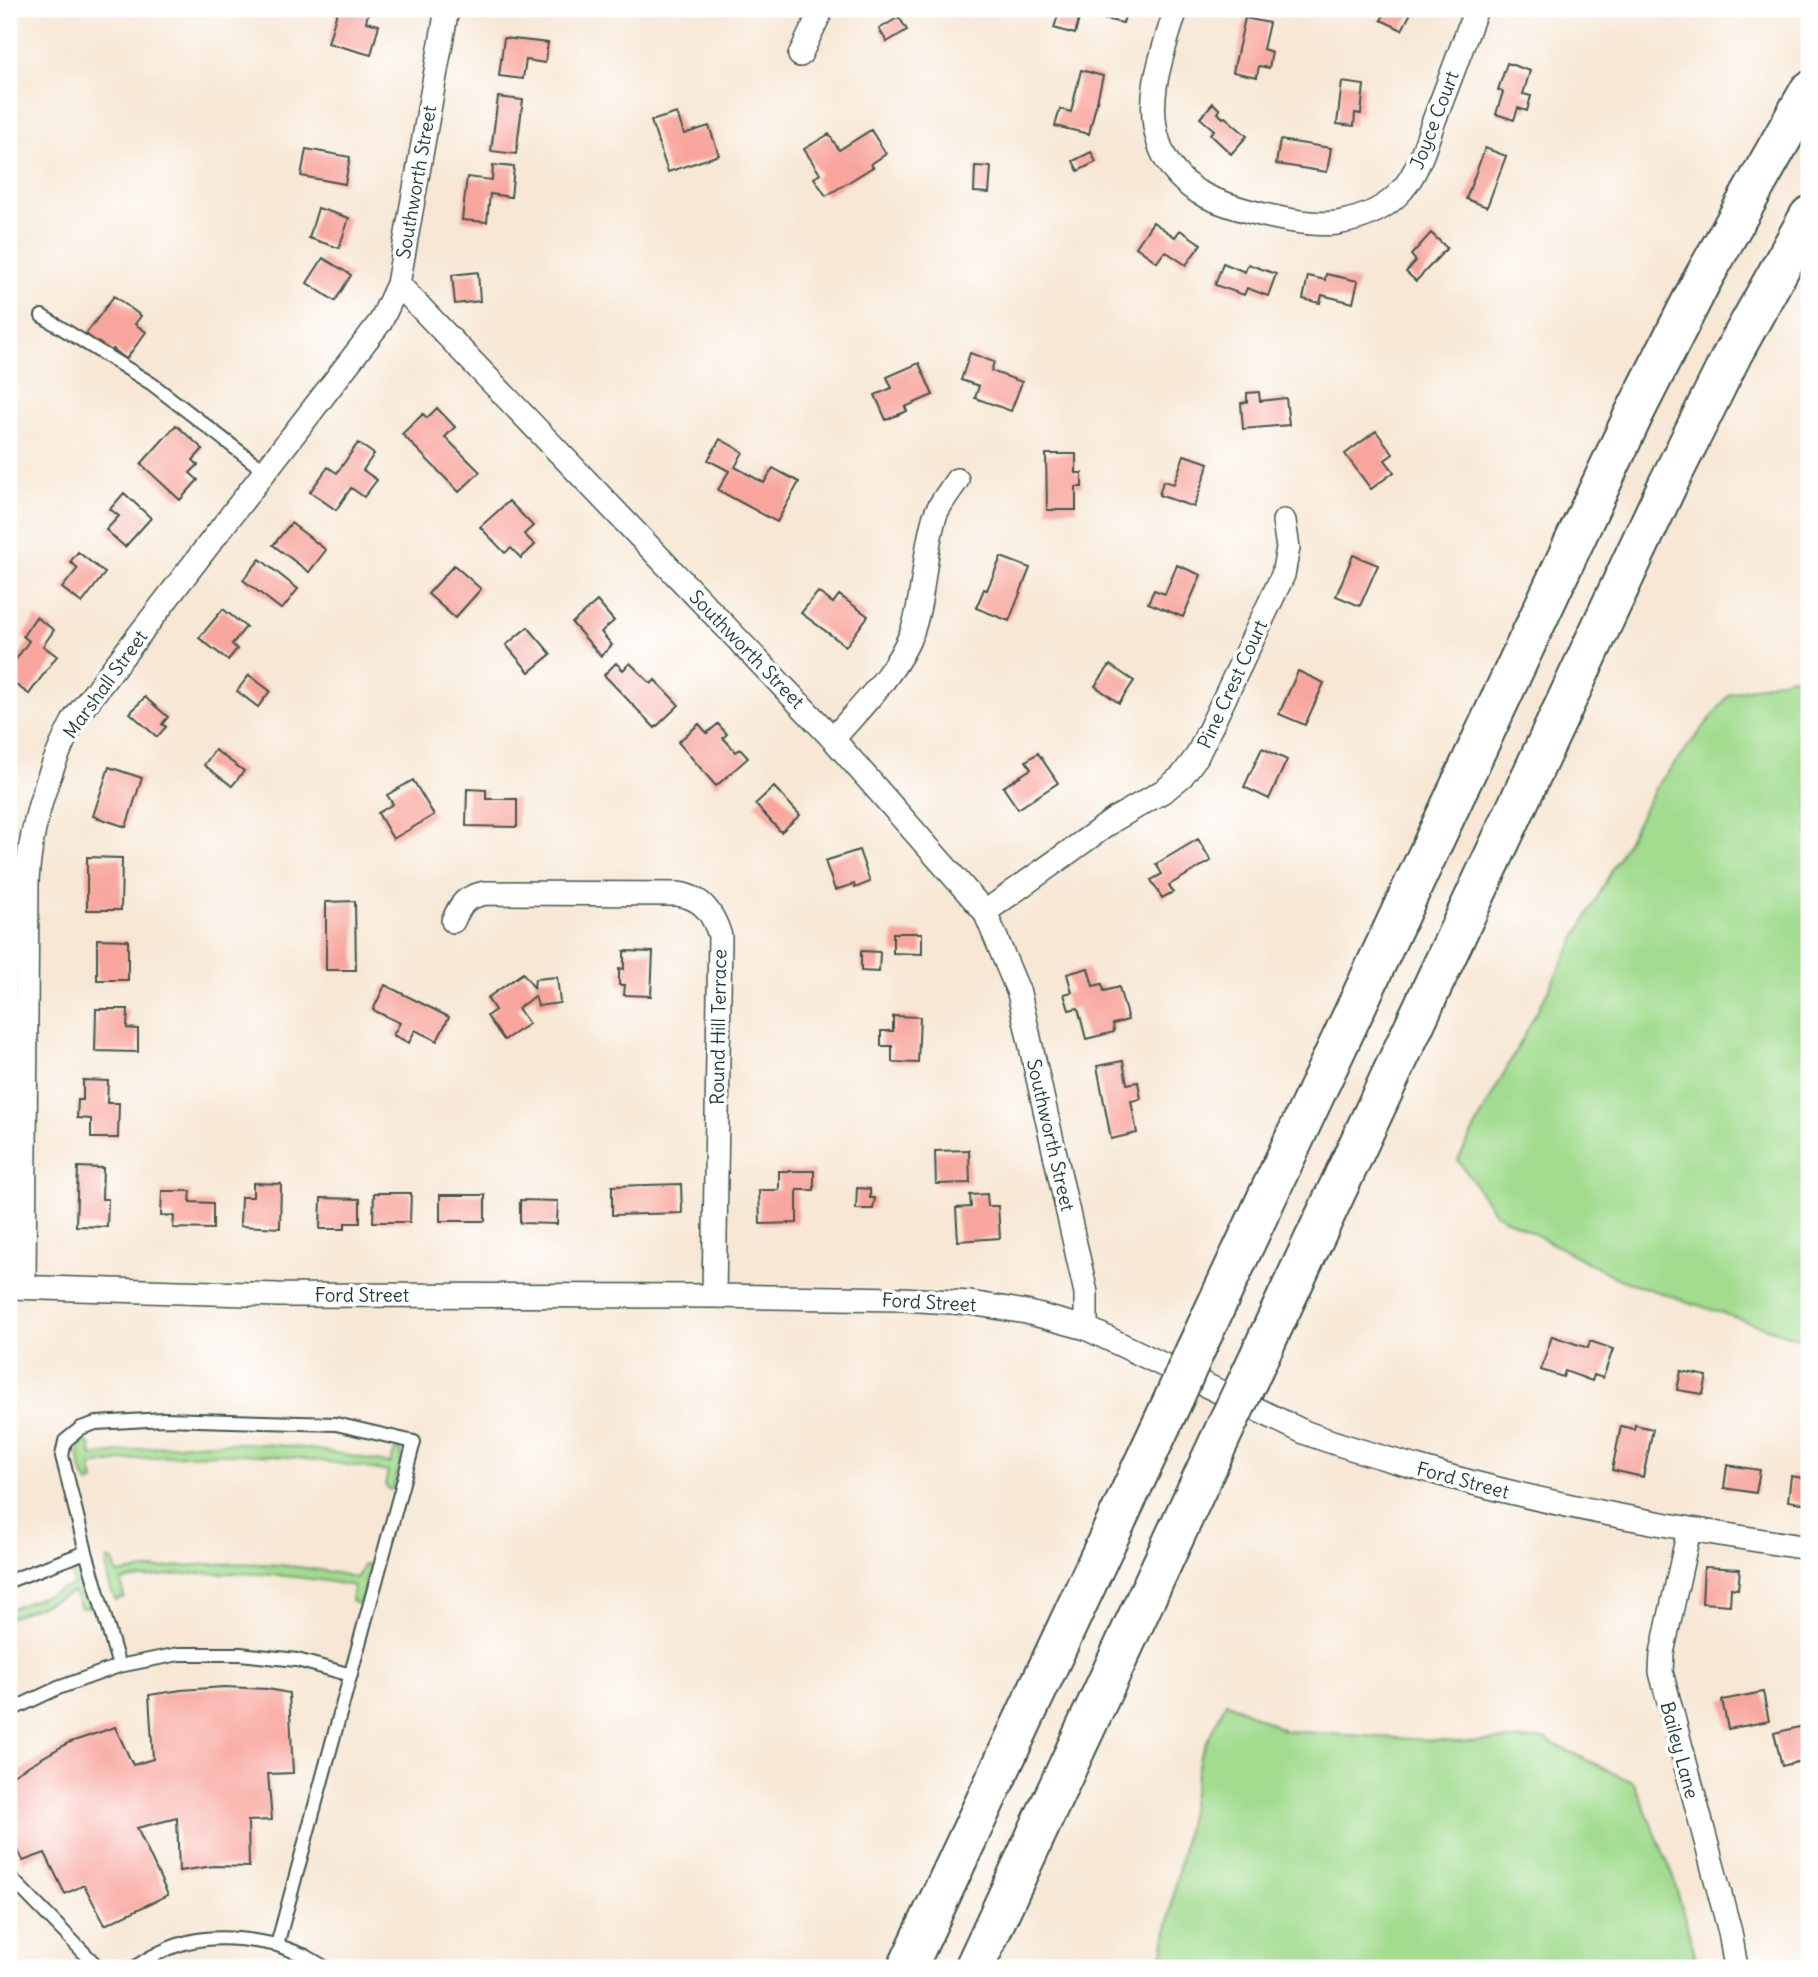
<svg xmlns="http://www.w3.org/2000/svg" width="1818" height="1977" font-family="Delius,sans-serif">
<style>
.green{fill:#a2dc8f;stroke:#608c62;stroke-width:2}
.building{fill:#f8a69d}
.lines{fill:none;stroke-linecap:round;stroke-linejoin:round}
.service-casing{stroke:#3f564c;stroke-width:16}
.minor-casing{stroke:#3f564c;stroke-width:26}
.motorway-casing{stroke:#3f564c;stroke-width:42}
.service{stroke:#fff;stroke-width:12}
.minor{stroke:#fff;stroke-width:23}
.motorway{stroke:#fff;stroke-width:38}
.motorway-bridge-casing{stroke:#3f564c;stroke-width:42;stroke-linecap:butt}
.motorway-bridge{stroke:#fff;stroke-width:38}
.labels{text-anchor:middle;stroke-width:7;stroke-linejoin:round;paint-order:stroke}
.street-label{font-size:19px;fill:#1f3d34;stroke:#fff}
</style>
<rect width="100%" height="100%" fill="#fff"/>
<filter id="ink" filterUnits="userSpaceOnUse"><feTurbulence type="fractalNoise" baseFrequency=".0143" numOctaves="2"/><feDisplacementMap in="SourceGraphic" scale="14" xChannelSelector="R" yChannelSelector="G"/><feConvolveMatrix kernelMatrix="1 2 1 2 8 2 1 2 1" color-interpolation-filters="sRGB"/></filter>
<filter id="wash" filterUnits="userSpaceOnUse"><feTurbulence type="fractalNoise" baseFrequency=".00686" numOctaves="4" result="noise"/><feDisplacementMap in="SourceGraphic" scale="28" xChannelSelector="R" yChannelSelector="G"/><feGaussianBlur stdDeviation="1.57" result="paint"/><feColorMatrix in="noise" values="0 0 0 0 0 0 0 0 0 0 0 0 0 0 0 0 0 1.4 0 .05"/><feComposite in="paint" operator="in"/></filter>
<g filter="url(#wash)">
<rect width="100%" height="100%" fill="#f7e7d4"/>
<!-- green -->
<path class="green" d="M1792,677L1809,683V1342L1619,1279L1495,1213L1458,1160L1656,787L1730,694Z
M83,1442L90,1444L92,1456C138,1449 184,1442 231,1443C285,1443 338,1452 390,1464L395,1450L401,1449L402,1458L393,1488L390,1490L385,1485L388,1472C282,1452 198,1447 91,1466L94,1481L89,1484C81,1477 79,1459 78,1448Z
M108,1559L113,1560L117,1574C196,1561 279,1557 357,1578L363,1565L367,1564L369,1569L360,1602L357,1604L351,1600L354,1586C276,1571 200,1568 121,1581L124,1597L116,1600C110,1591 104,1569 108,1559Z
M79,1567L84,1571L85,1582L92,1601L90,1607L81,1608L74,1592L9,1618V1609L74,1585L71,1571Z
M1226,1702L1286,1731L1459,1742L1544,1739L1634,1783L1671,1870L1699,1968H1160L1200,1756Z"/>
<g id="blocks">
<!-- building -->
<path class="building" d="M338,9H369L366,22L379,25L371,55L328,43Z
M1060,9L1080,15L1075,34L1054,28Z
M1101,9H1127L1123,23L1099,18Z
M1387,9H1413L1402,30L1381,20Z
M899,17L907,30L887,42L879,29Z
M1245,18L1269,23L1263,49L1272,52L1269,68L1259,66L1257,77L1233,72Z
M504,38L548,43L545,63L526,60L523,79L499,76Z
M1507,63L1530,71L1523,94L1531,96L1527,111L1518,108L1514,120L1496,114L1503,92L1498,90Z
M1081,70L1103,76L1089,134L1055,126L1060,109L1071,112Z
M1342,82L1364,85L1361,114L1355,113L1354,126L1337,124Z
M498,97L523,100L516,154L491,151Z
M1213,103L1220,110L1218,113L1223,118L1225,117L1247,136L1231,154L1210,134L1214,130L1200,118Z
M677,113L684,134L709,126L719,155L668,172L651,121Z
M871,130L886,154L871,164L873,167L826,196L814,178L820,174L804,149L829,134L839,150Z
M1280,140L1331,148L1327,172L1276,164Z
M1485,148L1506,156L1487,207L1466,199Z
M306,149L350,157L345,184L301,176Z
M1091,152L1096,162L1078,171L1073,161Z
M493,165L514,167L511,197L490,194L487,222L462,220L467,177L492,180Z
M975,166L991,167L989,193L974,192Z
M318,208L349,218L339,248L309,238Z
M1153,222L1175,237L1180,230L1201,244L1186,265L1165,251L1157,262L1136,247Z
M1431,233L1447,248L1416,281L1406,272L1416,261L1411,255Z
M323,258L351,275L335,301L307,283Z
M1223,263L1245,272L1248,264L1276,274L1268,296L1247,288L1244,295L1215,285Z
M478,272L480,301L455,304L452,275Z
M1326,274L1358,281L1353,303L1322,295L1320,303L1303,299L1308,276L1325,280Z
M114,296L141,316L135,324L146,332L126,359L113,349L110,353L86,334Z
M970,353L994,362L991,371L1022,382L1011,411L975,398L979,386L961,380Z
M919,363L933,395L905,407L907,411L886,420L875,395L892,388L887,377Z
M1259,392L1260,401L1286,398L1289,425L1243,429L1241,403L1247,402V393Z
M437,408L455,427L445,437L480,472L459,492L402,434L423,414L427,418Z
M176,425L203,449L193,460L198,465L190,473L198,480L180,500L141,464Z
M1376,431L1393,454L1385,460L1394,472L1371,489L1345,454Z
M720,439L743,452L735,467L764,483L773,468L799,482L777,522L718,490L729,471L708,460Z
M358,443L374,454L363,470L377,480L364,497L351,488L336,510L310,492L328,467L337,473Z
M1046,454H1076V473H1082V487H1076V510H1047Z
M1184,455L1209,463L1194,507L1159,495L1163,481L1174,484Z
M124,493L151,518L125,547L106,530L119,516L110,509Z
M509,501L533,526L524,534L535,545L521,558L511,548L505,553L480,527Z
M291,523L326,550L309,572L273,545Z
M78,552L105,573L82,603L62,588L78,568L70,562Z
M1353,555L1378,565L1360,606L1336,596Z
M1001,557L1030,568L1009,621L976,608L984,589L987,590Z
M260,559L298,589L283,608L281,609L243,580Z
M454,565L481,589L455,618L428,594Z
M1177,565L1201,575L1183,617L1148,603L1154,590L1165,594Z
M818,592L833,603L839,595L868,616L846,646L801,613Z
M597,601L614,621L601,632L612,645L601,656L572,623Z
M223,609L246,627L232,644L237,649L228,660L199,638Z
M36,617L54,630L43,646L57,656L29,694L9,680V669L29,641L23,636Z
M528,627L551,654L529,672L506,645Z
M616,663L623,670L630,663L651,684L655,680L679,705L655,728L604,675Z
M1110,665L1134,681L1119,703L1095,686Z
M1298,671L1324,683L1305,725L1279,714Z
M249,675L270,691L258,707L237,691Z
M145,697L168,717L162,724L166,727L157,737L130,713Z
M699,724L707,733L718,724L727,734L723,738L736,752L740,749L748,758L716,786L678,742Z
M1262,748L1287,760L1269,799L1244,787Z
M215,750L244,771L232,786L204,765Z
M1038,753L1058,783L1018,809L1003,787L1031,769L1026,761Z
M109,767L142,778L126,827L93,816Z
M413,780L434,815L393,839L378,813L393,804L387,795Z
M774,787L800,815L781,832L755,804Z
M467,789L486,790V799H517V827L466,826Z
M1198,839L1211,861L1169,885L1173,892L1162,898L1151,880L1162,874L1156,864Z
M859,850L870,882L855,888L854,884L835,890L825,861Z
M87,857L122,858L121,910H87Z
M355,901L356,970H326V902Z
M893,933H922V954L893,953Z
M97,939L128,940V980H97Z
M624,951L653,952L651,996L624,995L625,985H619V968L624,969Z
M861,951L880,952L879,972L861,971Z
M1088,968L1093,986L1102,984L1104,991L1119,987L1128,1020L1113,1024L1114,1032L1086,1039L1078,1008L1069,1010L1064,994L1072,992L1067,974Z
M523,973L534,988L535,979L557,977L560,1003L538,1006L535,996L518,1008L529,1024L504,1040L487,1016L495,1010L487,998Z
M385,985L449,1017L437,1041L415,1030L409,1043L393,1035L400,1023L373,1010Z
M96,1009H128L127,1028L138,1029V1052L95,1051Z
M893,1016L920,1017L918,1063L892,1062V1046H881V1031H893Z
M1123,1061L1127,1084L1138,1082L1141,1099L1131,1101L1137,1133L1111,1139L1097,1066Z
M83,1080L108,1081L107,1103H119L118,1138H91V1119L77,1118L78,1100H83Z
M969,1150L970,1183L936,1184L935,1151Z
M78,1167L103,1168L102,1199H108L107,1227L76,1226Z
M779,1171H814V1190H797V1223L760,1224L759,1190H779Z
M253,1183L281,1184L280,1228L240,1226L241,1197H253Z
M681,1184L682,1213L612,1215V1186Z
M857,1188L870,1189V1198H875L873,1209H856Z
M162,1191H191L190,1202L213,1203V1229L173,1228L174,1216H161Z
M374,1193H411L410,1222H373Z
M987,1194L988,1206H998L1000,1238L958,1241L956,1208L971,1207L970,1195Z
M440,1195H485V1221H440Z
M321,1198L360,1199V1223H345V1229H320Z
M520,1200L558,1201L557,1224L520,1223Z
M1552,1336L1588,1348L1590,1341L1613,1349L1603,1378L1594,1375L1592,1381L1565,1371L1563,1377L1541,1370Z
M1681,1371L1707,1376L1703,1394L1677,1390Z
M1635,1425L1653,1429L1643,1477L1612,1470L1621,1426L1634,1429Z
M1727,1465L1760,1470L1756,1493L1724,1488Z
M1791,1476L1809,1479V1504L1788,1501Z
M1704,1567L1740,1569L1738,1589L1731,1588L1730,1605L1702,1603Z
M224,1687L268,1689L289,1693L293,1773L268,1774L272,1820L248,1821L249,1867L214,1866L179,1871L177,1818L137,1828L168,1895L105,1925L84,1885L65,1894L45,1853L23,1861L9,1831V1777L68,1743L115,1727L133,1765L153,1759L149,1695L181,1690Z
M1763,1692L1769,1721L1728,1729L1722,1700Z
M1809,1717V1759L1782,1766L1774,1733L1808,1725L1806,1718Z"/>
</g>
</g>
<g filter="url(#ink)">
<use href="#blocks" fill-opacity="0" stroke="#3f564c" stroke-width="2"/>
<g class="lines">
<!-- service casing -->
<g class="service-casing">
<path id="service" d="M42,316L152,384L266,472
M9,1581L86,1552
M9,1711L58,1688L119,1666
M9,1876L99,1968
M134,1968C182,1934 221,1933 277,1945
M326,1968L306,1956L277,1945L414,1442L336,1424L164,1419L96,1423L81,1428L65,1441L62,1456L86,1552L119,1666L179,1654H240L297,1660L351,1675"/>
</g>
<!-- minor casing -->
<g class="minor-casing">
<path id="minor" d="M1176,9C1163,52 1144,98 1159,143C1165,163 1180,181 1198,192C1229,209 1301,227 1337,223C1361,219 1386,209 1402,190C1418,172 1425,146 1433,123C1448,85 1462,47 1476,9
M800,55L822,9
M398,284L833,739L985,912L1019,993L1086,1293V1328
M833,739C861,706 896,674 912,632C925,595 923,554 935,516C939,504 950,491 957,480
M985,912L1115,819L1165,790L1182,776L1197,756L1283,575L1288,548L1284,521
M453,921C462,902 464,898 485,893L677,894C702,897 713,913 720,936L714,1296
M9,1287L278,1295L714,1296L902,1299L970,1303L1026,1312L1086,1328L1304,1432C1340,1446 1378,1456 1416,1467C1545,1505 1676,1528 1809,1548
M24,1287L27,880C31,822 48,769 75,718L381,321L398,284L447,9
M1689,1530L1662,1653L1661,1672L1730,1932L1736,1968"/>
</g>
<!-- motorway casing -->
<g class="motorway-casing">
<path id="motorway" d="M1194,1353L1634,414L1701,282L1809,91
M1249,1378L1667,486L1733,353L1809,216
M907,1968L1175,1396
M974,1968L1228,1422"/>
</g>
<!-- service -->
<use href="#service" class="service"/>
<!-- minor -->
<use href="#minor" class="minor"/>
<!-- motorway -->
<use href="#motorway" class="motorway"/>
<!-- motorway-bridge casing -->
<g class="motorway-bridge-casing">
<path id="motorway-bridge" d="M1175,1396L1194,1353
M1228,1422L1249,1378"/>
</g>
<!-- motorway-bridge -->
<use href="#motorway-bridge" class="motorway-bridge"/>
</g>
</g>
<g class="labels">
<!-- street labels -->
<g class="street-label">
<text transform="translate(1434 120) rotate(-69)" y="7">Joyce Court</text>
<text transform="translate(416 182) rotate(-80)" y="7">Southworth Street</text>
<text transform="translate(747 649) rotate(46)" y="7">Southworth Street</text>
<text transform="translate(105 684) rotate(-54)" y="7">Marshall Street</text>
<text transform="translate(1232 684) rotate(-65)" y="7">Pine Crest Court</text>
<text transform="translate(718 1027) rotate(-89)" y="7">Round Hill Terrace</text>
<text transform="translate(1051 1135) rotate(77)" y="7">Southworth Street</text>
<text x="362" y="1302">Ford Street</text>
<text transform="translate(929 1302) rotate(3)" y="7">Ford Street</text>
<text transform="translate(1463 1480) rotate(15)" y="7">Ford Street</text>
<text transform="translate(1680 1750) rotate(75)" y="7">Bailey Lane</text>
</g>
</g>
<!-- margin -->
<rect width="1818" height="1977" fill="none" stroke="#fff" stroke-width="35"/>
</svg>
